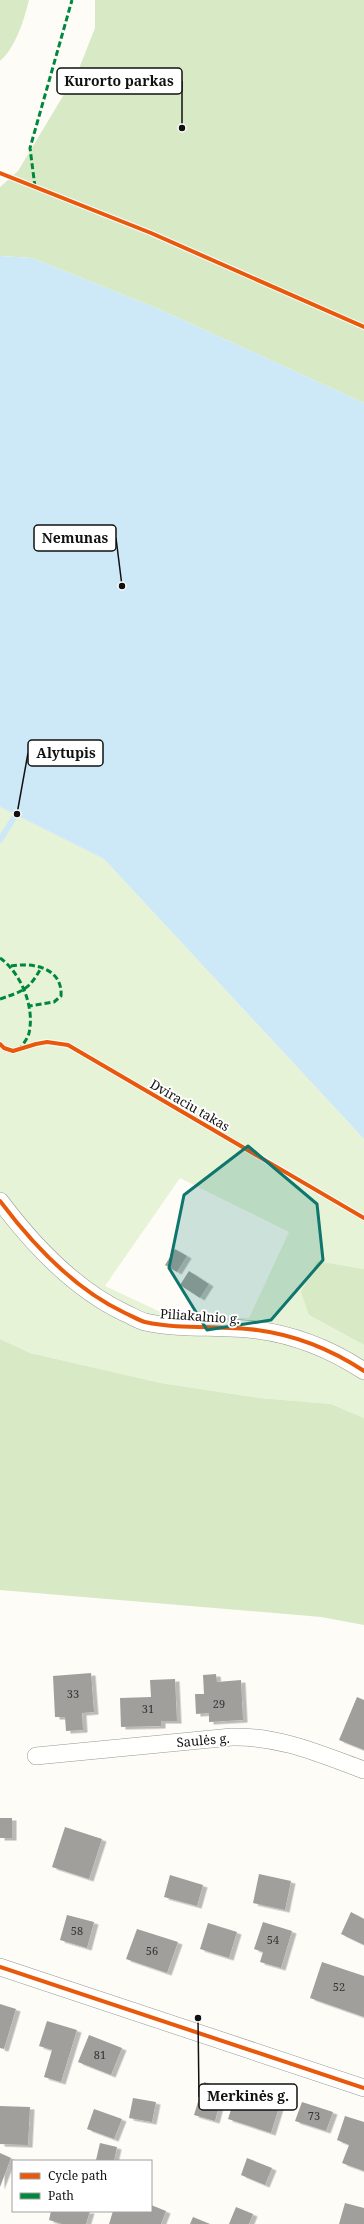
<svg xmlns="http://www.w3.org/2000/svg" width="364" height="2224" font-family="'Noto Serif',serif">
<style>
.green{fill:#e7f3d7;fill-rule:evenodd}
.forest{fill:#d8eac5}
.water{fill:#cde8f7}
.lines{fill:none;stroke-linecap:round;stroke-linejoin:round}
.stream{stroke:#cde8f7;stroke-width:6}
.building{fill:#a19f9c;filter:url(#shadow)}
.street-casing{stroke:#979795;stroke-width:18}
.street{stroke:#fffffe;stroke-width:17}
.quiet{stroke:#00873e;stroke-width:3;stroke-dasharray:6 3;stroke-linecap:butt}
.cycleway-casing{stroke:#fff;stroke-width:6}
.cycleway{stroke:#e8590c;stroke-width:4}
.marked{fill:#0f766e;fill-opacity:0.2;stroke:#0f766e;stroke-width:3;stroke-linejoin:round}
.labels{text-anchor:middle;stroke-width:4;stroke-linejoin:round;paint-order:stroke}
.number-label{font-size:11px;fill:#353434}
.street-label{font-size:13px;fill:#111;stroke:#fff}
.leader{fill:none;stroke:#111;stroke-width:1.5}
.callout-dot{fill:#111;stroke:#fff;stroke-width:1.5}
.callout{fill:#fff;stroke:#111;stroke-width:1.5}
.callout-label{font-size:14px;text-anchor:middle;font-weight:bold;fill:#111}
</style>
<defs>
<filter id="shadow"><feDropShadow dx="4.5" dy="2.5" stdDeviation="0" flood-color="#0004"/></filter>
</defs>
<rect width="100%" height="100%" fill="#fdfcf7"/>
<!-- green -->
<path class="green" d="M0,807L104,859L364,1139V1269L317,1261L309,1315L364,1345V1418L331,1404L260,1398L161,1383L30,1353L0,1339ZM180,1178L289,1232L249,1318L167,1315L105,1286Z"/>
<!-- forest -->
<path class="forest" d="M0,0H29C24,20 16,47 0,61Z
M95,0H364V403L161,310L32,258L0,256V187L18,171L78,71L95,28Z
M317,1261L364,1269V1345L309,1315L301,1292Z
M0,1339L30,1353L161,1383L260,1398L331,1404L364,1418V1625L321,1617L0,1590Z"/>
<!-- water -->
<path class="water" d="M0,256L32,258L161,310L364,403V1139L104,859L0,807Z"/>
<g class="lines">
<!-- stream -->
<path class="stream" d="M0,840L21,807"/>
</g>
<!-- building -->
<path class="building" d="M175,1249L187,1256L177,1272L165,1265Z
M189,1271L209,1284L200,1298L180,1285Z
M91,1673L94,1712L82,1713L83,1730L66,1731L65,1717H55L53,1676Z
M216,1674L217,1682L241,1680L243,1720L209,1722V1713L196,1714L195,1694H204L203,1675Z
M175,1679L177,1721H161V1726L121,1727L120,1698L151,1697L150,1680Z
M357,1697L364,1700V1750L339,1740Z
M0,1818H12V1838H0Z
M65,1827L102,1839L89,1879L52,1867Z
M259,1874L291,1881L285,1910L253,1903Z
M170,1875L203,1885L197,1906L164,1897Z
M351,1912L364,1919V1945L341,1934Z
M67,1915L94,1922L87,1948L60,1940Z
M263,1922L292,1931L281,1968L260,1962L263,1952L254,1949Z
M208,1923L237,1932L229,1958L200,1949Z
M137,1929L178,1942L167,1973L126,1959Z
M322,1962L364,1976V2017L310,1998Z
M0,2004L16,2009L4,2049L0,2048Z
M47,2021L77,2030L61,2082L44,2077L52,2050L39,2046Z
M89,2035L122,2048L111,2075L78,2062Z
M204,2082L224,2088L215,2121L194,2115Z
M238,2088L281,2101L271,2133L228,2119Z
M133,2098L156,2102L152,2122L129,2118Z
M302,2102L333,2112L326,2131L295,2121Z
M0,2106L30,2107L28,2145L0,2144Z
M94,2109L122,2119L114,2139L87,2129Z
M345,2116L364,2122V2171L342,2163L349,2145L337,2140Z
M100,2143L117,2147L114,2161L96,2160Z
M0,2153L11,2158L0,2187Z
M247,2158L272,2168L265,2185L241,2175Z
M345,2203L364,2208V2224H339Z
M151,2205L166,2211L161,2224H109L113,2211H151Z
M236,2207L253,2214L249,2224H229Z
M51,2211H90L86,2224H62L49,2220Z
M193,2217L210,2224H190Z"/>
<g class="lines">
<!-- street casing -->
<g class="street-casing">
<path id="street" d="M0,1201C33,1245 74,1289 125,1313C132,1316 138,1320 145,1322C181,1330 220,1325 257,1330C295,1335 332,1350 364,1371
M36,1756L232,1737C280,1736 320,1754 364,1770
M0,1967L364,2088"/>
</g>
<!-- street -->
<use href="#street" class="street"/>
<!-- quiet -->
<path class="quiet" d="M35,187L30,148L72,0
M0,958C21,973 35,1007 29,1033C28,1038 23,1044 20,1049
M11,966C33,962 63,968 61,996L54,1002L29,1006
M0,999C23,991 29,990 41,968"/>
<!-- cycleway casing -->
<g class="cycleway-casing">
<path id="cycleway" d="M0,173L151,233L364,327
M0,1044L4,1048L13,1051L36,1044L47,1042L68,1045L364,1218
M0,1201C33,1245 74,1289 125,1313C132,1316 138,1320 145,1322C181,1330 220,1325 257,1330C295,1335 332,1350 364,1371
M0,1967L364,2088"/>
</g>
<!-- cycleway -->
<use href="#cycleway" class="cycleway"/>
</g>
<!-- marked area -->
<path class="marked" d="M248,1146L317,1204L323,1260L271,1320L207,1330L169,1268L184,1195Z"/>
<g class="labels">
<!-- number labels -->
<g class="number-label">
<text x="73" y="1698">33</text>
<text x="219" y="1708">29</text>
<text x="148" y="1713">31</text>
<text x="77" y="1935">58</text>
<text x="273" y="1944">54</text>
<text x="152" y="1955">56</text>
<text x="339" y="1991">52</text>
<text x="100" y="2059">81</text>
<text x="314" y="2120">73</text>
</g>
<!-- street labels -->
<g class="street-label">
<text transform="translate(190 1105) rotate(30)" y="5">Dviraciu takas</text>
<text transform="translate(200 1316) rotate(4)" y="5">Piliakalnio g.</text>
<text transform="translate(203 1740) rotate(-5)" y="5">Saulės g.</text>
</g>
</g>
<!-- callouts -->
<path class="leader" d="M182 128L182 81M122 586L116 538M17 814L28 753M198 2018L199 2097"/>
<g class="callout-dot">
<circle cx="182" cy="128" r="4"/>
<circle cx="122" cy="586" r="4"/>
<circle cx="17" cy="814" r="4"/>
<circle cx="198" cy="2018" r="4"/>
</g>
<g class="callout">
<rect x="57" y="68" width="125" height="26" rx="4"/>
<rect x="34" y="525" width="82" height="26" rx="4"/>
<rect x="28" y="740" width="75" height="26" rx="4"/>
<rect x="199" y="2084" width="98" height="26" rx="4"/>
</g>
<g class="callout-label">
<text x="119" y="86">Kurorto parkas</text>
<text x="75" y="543">Nemunas</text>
<text x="66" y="758">Alytupis</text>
<text x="248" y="2101">Merkinės g.</text>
</g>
<!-- legend -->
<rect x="12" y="2160" width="140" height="52" fill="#ffffff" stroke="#a0a0a0"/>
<rect x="20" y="2173" width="20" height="6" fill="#e8590c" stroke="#a0a0a0"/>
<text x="48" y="2180" font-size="12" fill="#111111">Cycle path</text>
<rect x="20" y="2193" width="20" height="6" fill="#00873e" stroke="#a0a0a0"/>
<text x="48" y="2200" font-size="12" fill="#111111">Path</text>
</svg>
